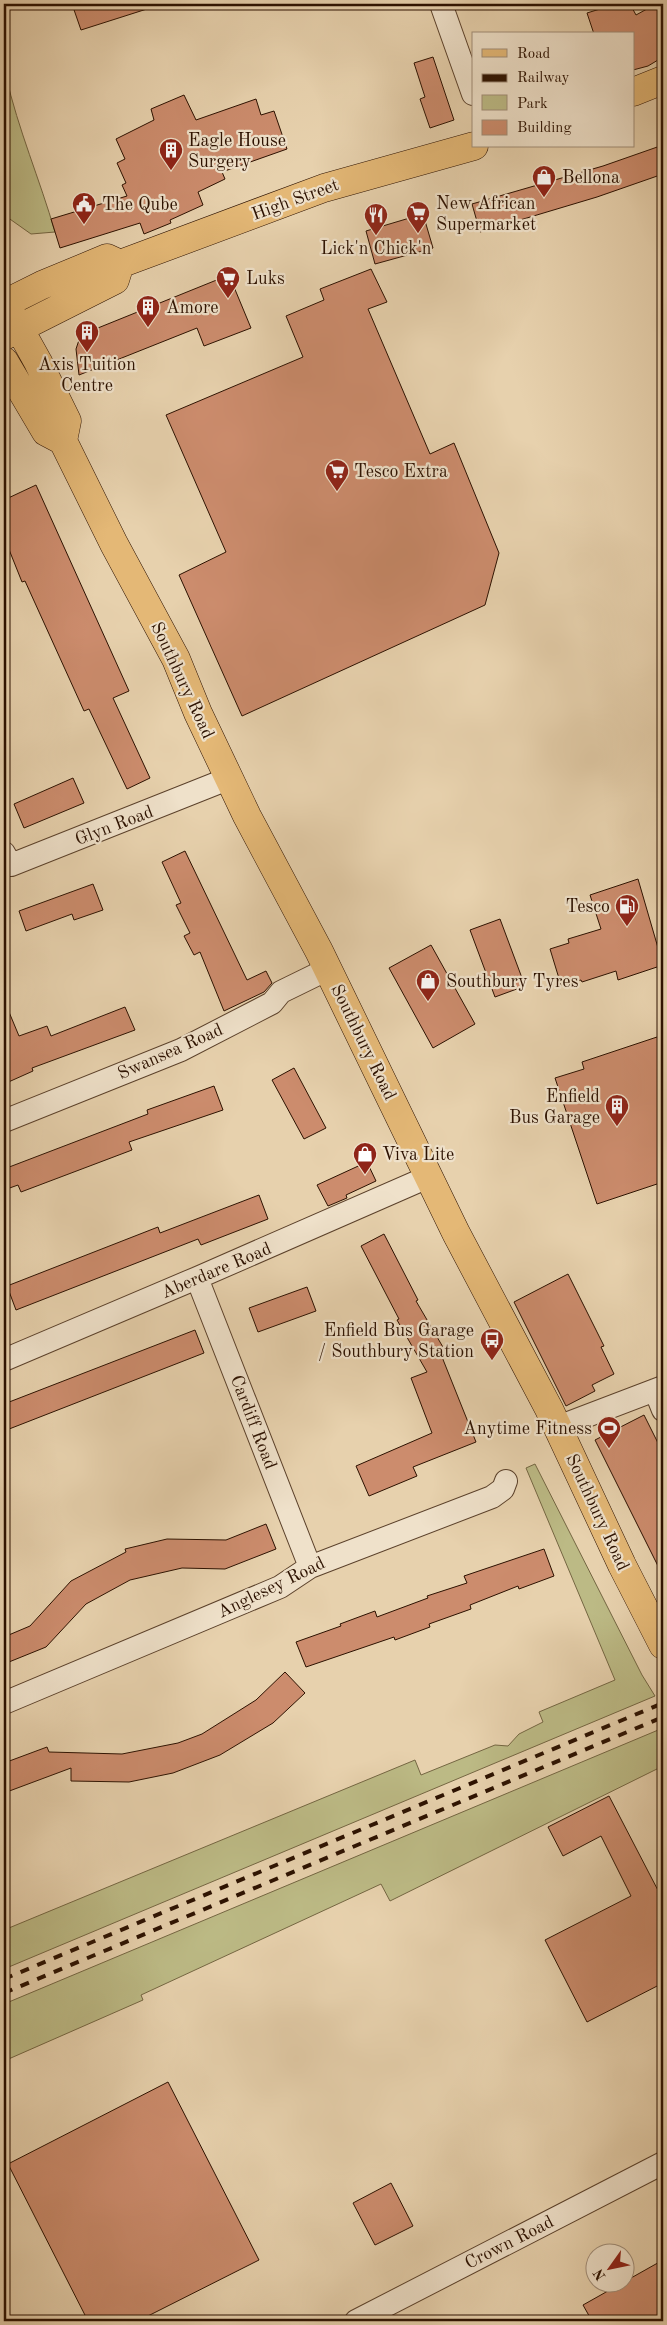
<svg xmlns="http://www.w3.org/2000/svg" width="667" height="2325" font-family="'Old Standard TT',serif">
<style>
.green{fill:#bcba85;stroke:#746642}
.building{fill:#cc8c6d;stroke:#2c1100}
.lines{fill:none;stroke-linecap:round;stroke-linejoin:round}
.street-casing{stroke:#5b412b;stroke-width:24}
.primary-casing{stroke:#2c1100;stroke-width:29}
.street{stroke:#efe1ca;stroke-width:22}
.primary{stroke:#e4b876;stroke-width:28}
.rail{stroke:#2c1100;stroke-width:4;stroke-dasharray:9 9;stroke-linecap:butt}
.labels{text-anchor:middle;stroke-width:4.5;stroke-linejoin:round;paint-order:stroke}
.poi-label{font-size:18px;fill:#2c1100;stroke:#efe1ca;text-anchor:start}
.street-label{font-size:18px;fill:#2c1100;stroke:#efe1ca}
</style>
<rect width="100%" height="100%" fill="#e7d1ad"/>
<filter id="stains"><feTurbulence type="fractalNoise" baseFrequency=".004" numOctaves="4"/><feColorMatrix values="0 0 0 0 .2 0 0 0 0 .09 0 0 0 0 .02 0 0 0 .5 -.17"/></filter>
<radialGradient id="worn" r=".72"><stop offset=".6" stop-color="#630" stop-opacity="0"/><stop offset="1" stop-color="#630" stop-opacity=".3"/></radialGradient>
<!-- green -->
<path class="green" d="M6,76C18,129 40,180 55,232L31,234L7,217L4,212V77Z
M535,1464L642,1675L655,1696L4,1969V1930L415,1760L421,1775L495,1745L508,1746L519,1734L543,1722L539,1712L615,1680L526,1468Z
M663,1728V1766L390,1901L381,1884L141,1995L143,2000L4,2061V2004Z"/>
<!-- building -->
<path class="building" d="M72,4H150V8L81,30Z
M616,4H630L636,15L656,4H663V57L648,66L633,70V34H594L587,13Z
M433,57L454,120L430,128L420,99L425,97L414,63Z
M184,95L196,120L256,99L261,115L274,111L287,149L222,172L225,179L198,192L203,205L170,220L171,223L144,234L140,223L60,248L51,219L127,196L122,185L126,183L117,163L125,159L116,139L154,120L151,109Z
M663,145V174L597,197L480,232L472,204L603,166Z
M423,214L433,248L375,264L366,231Z
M371,269L387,302L368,309L430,454L454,443L499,553L485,605L242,716L179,575L226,552L166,415L303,357L286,316L324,300L320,289Z
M229,275L251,328L204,346L197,328L79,375L76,349L79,340L88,332Z
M36,485L129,691L113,698L150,778L127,789L89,709L84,711L25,581L22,582L4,537V500Z
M73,778L84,803L24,828L14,804Z
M185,851L247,980L266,971L272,983L264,992L224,1011L200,952L194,955L184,936L190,933L176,905L181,903L162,862Z
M638,879L663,965L618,980L616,971L582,982L581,980L561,985L550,949L569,943L568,939L601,929L590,895Z
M93,884L103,910L74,920L72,914L26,931L19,911Z
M500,919L525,986L495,997L470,930Z
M431,945L475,1024L433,1048L389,968Z
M4,1000L19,1036L47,1026L51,1036L125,1007L135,1030L32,1068L33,1071L4,1084Z
M663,1035V1182L597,1204L555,1078L584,1069L582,1062Z
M294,1068L326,1128L304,1139L272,1080Z
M214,1086L223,1110L129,1142L132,1150L21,1192L18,1185L4,1190V1169L148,1114L147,1110Z
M367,1162L376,1181L346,1195L347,1198L328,1206L317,1185Z
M259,1195L268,1219L201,1245L198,1239L16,1310L7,1286L158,1227L160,1233Z
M384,1234L418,1300L416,1301L447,1354L442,1357L476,1442L413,1467L417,1476L369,1496L356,1466L432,1433L411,1378L427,1372L397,1320L399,1319L361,1246Z
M568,1274L604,1346L601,1347L614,1374L592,1385L595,1391L566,1406L514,1302Z
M307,1287L316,1311L258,1332L249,1308Z
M195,1330L204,1353L4,1431V1404Z
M644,1415L663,1453V1576L595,1440Z
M266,1524L276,1549L225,1569L182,1568L130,1580L86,1604L46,1647L4,1664V1637L30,1626L71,1581L126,1552L125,1549L167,1539L226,1540Z
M544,1549L554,1576L519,1589L518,1586L470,1605L471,1609L429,1624L430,1627L395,1640L394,1637L306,1667L296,1642L341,1626L340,1624L375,1611L377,1617L428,1598L427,1596L467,1583L464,1576Z
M285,1672L305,1693L273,1723L220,1755L173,1773L129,1782L71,1781V1768L4,1793V1763L47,1747L49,1752L122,1754L178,1743L202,1734L256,1700Z
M609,1796L663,1900V1983L587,2022L545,1940L631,1896L601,1836L563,1856L548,1827Z
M168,2082L259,2260L138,2321H88L8,2164Z
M391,2183L413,2226L375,2245L353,2203Z
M663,2260V2321H592L583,2305Z"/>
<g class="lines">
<!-- street casing -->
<g class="street-casing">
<path id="street" d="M441,4L473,94
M4,853L11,865L230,778
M4,1121L181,1050L272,1003L281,992L328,969
M197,1278L310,1567
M4,1360L197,1278L428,1177
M655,1390L663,1410
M558,1427L663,1387
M4,1703L280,1587L310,1567L492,1497L503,1489L506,1481
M356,2321L663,2163"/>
</g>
<!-- primary casing -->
<g class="primary-casing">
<path id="primary" d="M633,92L663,80
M4,301L38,362L67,421L63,441
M4,304L42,285L107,258L120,264L324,188L474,146
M4,336L115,280L120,264
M4,361L46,432L63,441L114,544L176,659L198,713L247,816L319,951L456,1233L549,1409L622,1565L663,1645"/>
</g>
<!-- street -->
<use href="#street" class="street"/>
<!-- primary -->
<use href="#primary" class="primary"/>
<!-- rail -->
<path class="rail" d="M4,1979L663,1703
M4,1993L663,1717"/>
</g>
<!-- icons -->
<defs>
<g id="building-pin" transform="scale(1.25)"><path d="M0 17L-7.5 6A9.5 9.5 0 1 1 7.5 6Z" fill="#8f2418" stroke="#efe1ca"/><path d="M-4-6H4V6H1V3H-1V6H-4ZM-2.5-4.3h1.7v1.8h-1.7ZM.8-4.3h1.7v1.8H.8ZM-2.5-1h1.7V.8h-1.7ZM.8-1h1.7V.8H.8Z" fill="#fff"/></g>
<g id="shop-pin" transform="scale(1.25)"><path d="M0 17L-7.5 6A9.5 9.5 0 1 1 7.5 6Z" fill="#8f2418" stroke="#efe1ca"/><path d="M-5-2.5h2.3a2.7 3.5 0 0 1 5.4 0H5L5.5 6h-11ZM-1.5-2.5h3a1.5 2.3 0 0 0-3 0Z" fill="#fff"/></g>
<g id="civic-pin" transform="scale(1.25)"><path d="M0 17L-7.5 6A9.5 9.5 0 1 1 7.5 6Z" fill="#8f2418" stroke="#efe1ca"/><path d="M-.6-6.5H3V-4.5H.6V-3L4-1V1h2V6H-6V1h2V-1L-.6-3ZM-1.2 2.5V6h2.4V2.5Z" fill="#fff"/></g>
<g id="supermarket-pin" transform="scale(1.25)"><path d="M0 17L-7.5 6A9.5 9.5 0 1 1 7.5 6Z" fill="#8f2418" stroke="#efe1ca"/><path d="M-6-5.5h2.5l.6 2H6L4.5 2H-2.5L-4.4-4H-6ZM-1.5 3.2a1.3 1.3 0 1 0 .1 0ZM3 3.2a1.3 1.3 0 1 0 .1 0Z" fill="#fff"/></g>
<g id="restaurant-pin" transform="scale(1.25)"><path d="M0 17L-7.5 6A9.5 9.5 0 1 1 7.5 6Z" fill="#8f2418" stroke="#efe1ca"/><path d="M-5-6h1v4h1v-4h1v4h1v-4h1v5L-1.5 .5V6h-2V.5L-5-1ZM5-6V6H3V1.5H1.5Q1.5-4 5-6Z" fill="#fff"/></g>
<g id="fuel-pin" transform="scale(1.25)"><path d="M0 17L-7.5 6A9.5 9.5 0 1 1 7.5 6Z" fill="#8f2418" stroke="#efe1ca"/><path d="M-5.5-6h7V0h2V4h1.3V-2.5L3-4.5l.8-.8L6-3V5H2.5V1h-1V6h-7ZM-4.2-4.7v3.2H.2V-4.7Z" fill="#fff"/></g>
<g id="bus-pin" transform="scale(1.25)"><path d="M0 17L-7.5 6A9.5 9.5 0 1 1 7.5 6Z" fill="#8f2418" stroke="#efe1ca"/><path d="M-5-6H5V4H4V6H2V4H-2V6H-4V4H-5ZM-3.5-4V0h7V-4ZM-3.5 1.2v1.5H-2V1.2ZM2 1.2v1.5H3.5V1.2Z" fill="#fff"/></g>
<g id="stadium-pin" transform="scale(1.25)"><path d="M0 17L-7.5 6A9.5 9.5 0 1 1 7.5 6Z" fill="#8f2418" stroke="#efe1ca"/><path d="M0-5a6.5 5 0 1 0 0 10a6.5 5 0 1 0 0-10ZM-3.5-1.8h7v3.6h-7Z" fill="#fff"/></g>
</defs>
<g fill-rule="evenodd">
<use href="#building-pin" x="171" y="150"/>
<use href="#shop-pin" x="544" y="177"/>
<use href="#civic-pin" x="84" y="204"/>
<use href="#supermarket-pin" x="418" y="213"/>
<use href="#restaurant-pin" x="376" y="215"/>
<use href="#supermarket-pin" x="228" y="278"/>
<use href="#building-pin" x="148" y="307"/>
<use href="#building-pin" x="87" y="332"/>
<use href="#supermarket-pin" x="337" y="471"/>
<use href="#fuel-pin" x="627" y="906"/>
<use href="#shop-pin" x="428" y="981"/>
<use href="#building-pin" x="617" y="1106"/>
<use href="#shop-pin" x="365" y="1154"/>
<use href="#bus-pin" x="492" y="1340"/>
<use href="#stadium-pin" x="609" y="1428"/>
</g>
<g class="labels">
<!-- poi labels -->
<g class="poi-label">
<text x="188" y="146">Eagle House<tspan x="188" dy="21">Surgery</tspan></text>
<text x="562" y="183">Bellona</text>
<text x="436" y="209">New African<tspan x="436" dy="21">Supermarket</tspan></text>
<text x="102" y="210">The Qube</text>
<text x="376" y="254" text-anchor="middle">Lick'n Chick'n</text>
<text x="246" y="284">Luks</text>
<text x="166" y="313">Amore</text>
<text x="87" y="370" text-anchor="middle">Axis Tuition<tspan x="87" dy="21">Centre</tspan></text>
<text x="354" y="477">Tesco Extra</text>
<text x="610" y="912" text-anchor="end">Tesco</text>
<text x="446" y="987">Southbury Tyres</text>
<text x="600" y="1102" text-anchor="end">Enfield<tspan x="600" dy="21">Bus Garage</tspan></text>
<text x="382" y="1160">Viva Lite</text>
<text x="474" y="1336" text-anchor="end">Enfield Bus Garage<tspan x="474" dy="21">/ Southbury Station</tspan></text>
<text x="592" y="1434" text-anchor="end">Anytime Fitness</text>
</g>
<!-- street labels -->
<g class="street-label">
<text transform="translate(295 199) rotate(-20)" y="6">High Street</text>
<text transform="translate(183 680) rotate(65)" y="6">Southbury Road</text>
<text transform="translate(114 825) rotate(-21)" y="6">Glyn Road</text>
<text transform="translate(364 1042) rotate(64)" y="6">Southbury Road</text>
<text transform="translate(170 1051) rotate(-24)" y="6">Swansea Road</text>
<text transform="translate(216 1270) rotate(-23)" y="6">Aberdare Road</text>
<text transform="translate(254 1422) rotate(69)" y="6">Cardiff Road</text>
<text transform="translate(598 1512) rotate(65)" y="6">Southbury Road</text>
<text transform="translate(271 1587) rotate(-26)" y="6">Anglesey Road</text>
<text transform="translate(509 2242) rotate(-27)" y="6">Crown Road</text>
</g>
</g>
<!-- margin -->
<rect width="667" height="2325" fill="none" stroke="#e7d1ad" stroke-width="20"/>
<rect x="5" y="5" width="657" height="2315" fill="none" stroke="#2c1100" stroke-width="2.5"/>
<rect x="10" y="10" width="647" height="2305" fill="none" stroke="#2c1100"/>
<!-- legend -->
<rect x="472" y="32" width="162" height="115" fill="#efe1ca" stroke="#a18e79"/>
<rect x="482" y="49" width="25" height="8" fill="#e4b876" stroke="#a18e79"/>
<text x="517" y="58" font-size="15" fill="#2c1100">Road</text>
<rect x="482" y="74" width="25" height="8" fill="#2c1100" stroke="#a18e79"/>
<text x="517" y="82" font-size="15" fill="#2c1100">Railway</text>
<rect x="482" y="95" width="25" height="15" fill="#bcba85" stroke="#a18e79"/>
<text x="517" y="108" font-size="15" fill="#2c1100">Park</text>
<rect x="482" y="120" width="25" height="15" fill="#cc8c6d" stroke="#a18e79"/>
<text x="517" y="132" font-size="15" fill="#2c1100">Building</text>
<!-- north arrow -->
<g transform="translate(610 2268) rotate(237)"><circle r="24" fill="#efe1ca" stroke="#a18e79"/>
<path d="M0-4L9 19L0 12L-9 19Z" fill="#8f2418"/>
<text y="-8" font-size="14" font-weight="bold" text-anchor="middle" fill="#2c1100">N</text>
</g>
<rect width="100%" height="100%" filter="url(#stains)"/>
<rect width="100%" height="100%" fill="url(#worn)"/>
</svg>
